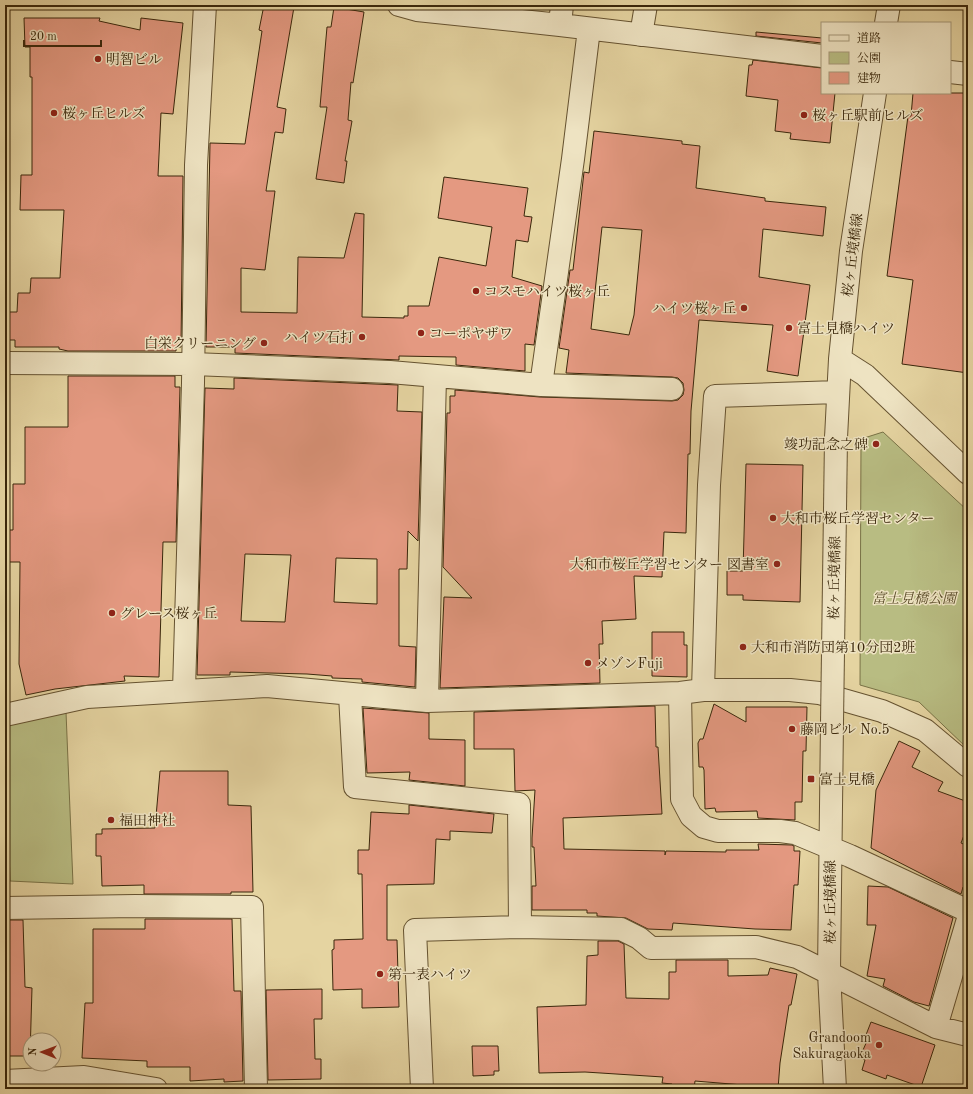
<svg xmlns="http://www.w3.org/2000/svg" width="973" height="1094" font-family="'Old Standard TT','Noto Serif JP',serif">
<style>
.green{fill:#b8bc82;stroke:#797246}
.building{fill:#e49981;stroke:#3a270b;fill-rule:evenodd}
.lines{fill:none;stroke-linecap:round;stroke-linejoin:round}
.minor-casing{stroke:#655230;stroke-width:24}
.minor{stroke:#eee3c2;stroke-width:22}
.minor-bridge-casing{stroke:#655230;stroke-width:24;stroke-linecap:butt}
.minor-bridge{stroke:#eee3c2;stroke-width:22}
.poi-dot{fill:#8f2418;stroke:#eee3c2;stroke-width:1.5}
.labels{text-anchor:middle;stroke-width:3;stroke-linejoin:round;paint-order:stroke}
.poi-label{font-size:14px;fill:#3a270b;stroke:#eee3c2;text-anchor:start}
.street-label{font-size:14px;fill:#3a270b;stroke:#eee3c2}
.park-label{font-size:14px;font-style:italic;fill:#5a4c29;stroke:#eee3c2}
</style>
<rect width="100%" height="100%" fill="#e5d4a1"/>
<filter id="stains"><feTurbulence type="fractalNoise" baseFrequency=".005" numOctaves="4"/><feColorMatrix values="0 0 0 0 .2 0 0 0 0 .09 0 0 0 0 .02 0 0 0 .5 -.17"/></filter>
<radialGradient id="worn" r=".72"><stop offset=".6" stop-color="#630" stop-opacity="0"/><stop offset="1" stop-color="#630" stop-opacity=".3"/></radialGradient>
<!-- green -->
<path class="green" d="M883,432L968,511V749L919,702L860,685L861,439Z
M66,712L73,884L10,881L5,726Z"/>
<!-- building -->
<path class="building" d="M264,5L294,7L277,107L286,109L283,133L275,132L266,191H275L265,270L241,268V312L297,313L298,257L344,258L355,213L364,214L362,317L404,318V316H408V306H429L439,257L486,266L492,227L438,218L444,177L528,188L524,216L532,217L528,242L516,240L512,277L542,286L534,345L525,344V371L456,365V357L399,356V360L235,353V347H206L210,143L245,144L262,31L259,30Z
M334,7L364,12L353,83L351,82L348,120L352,121L345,161H347L344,183L316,179L327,107H320L327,27H331Z
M24,18H100L99,21L140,30L141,18L183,23L173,114L161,113L158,176H183L181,347H176V351H68L59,349V347H15V340H5L6,312H17L18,293H30L31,278H60L64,210H20L21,175H32V77H30V47H25Z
M756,32L822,38V43L756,36Z
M753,60L822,68V93H835L830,143L790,139L791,133L775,131L778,100L746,96L749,65H752Z
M913,93H968V373L902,364L913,280L887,276L908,116H911Z
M594,131L682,141V144L700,146L696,188L765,198V201L826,207L823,236L763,229L759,277L810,285L798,376L767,371L773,325L699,320L691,411L690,454H688L686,533L664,532L662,577L634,576L636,619L602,621L603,644H599L600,683L440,688L444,597L472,598L443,567L447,413H450V396H455V390L540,397L672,401L678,400L683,395L684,390L683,383L678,378L672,377L566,373L569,350L559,348L570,270H573L584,172L589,173ZM602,227L642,230L634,315L629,335L591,329Z
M68,376H175V387H180L176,542H163L159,677L124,676L125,681L55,689L26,695L19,664L20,562H8V555H5V530H13V484H25V427H68Z
M234,378L398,385L397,411L422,412L418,541L408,531L407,569H399V646L416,647L415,687L362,682V679L332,678V676L307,674L230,672V675H197L205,388L234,389ZM245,554L291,555L285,622L241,621ZM336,558L377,559V604L334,602Z
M746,464L803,465L800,602L743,600V595H727V571H743Z
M652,632H684V645H687V677L652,676Z
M714,704L746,722V707H807L806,751H803L802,802H795V820L758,818L757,811L716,812L715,808L705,809L704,770L703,767H699L698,743L700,739H703Z
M655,706L656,747H658L662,814L563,818L564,849L665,851V855L666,851L726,852V850H759L758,844L792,845L794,846V851H800L798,885H794L791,930L755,929L673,923L672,930L648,929L626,918L597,916V913H587V910H532V886H536L534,847H532V838L535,790L515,791L514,749H474V712Z
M363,708L429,713V739L465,740V786L409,780L410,772L367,773Z
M899,741L920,751L912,767L943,782L938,791L968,802V825L961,843L968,846V889L963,887L961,894L871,848L876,790Z
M160,771H228V805L251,806L253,892H231V894H144V885L102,886L101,856H96V834H102V829L155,828Z
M409,805L494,814L492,833L450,831V840L436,839L434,884L387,885V940H397L399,1007L362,1008V989L333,990L332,950L334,949V940L363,939L362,874H358V850H369L371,812L409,814Z
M868,886L888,887L953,918L929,1006L914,1002L883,986L885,979L867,976L876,925H867Z
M145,919H232L234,991H241L243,1081L224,1082V1079L190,1081V1067H147V1061L82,1058L85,1003H93V929H145Z
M5,920H23L25,987L32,988L30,1056H5Z
M598,941H618L624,944L626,998L669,999V972H676V960H728V976L768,975L770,968L797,974L791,1005H789L780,1063L778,1089H742L743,1085L695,1081L694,1089H672V1084L662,1083L663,1077L585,1072L539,1073L537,1007L586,1005L587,956L598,955Z
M322,989V1019H314L315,1059H321V1079L268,1080L266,990Z
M871,1022L935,1045L921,1087L887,1075L886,1079L862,1070L865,1060L863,1059L865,1051L863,1050L867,1041L864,1040Z
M472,1046H498L499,1071H494V1075L473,1076Z"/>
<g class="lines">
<!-- minor casing -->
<g class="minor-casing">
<path id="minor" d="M399,5L417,10L560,25L562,5
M886,23L889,5
M560,25L822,56
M641,35L646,5
M950,72L968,74
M840,359L865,375L968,473
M5,363L193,364L390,372L541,385L672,389
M541,385L573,159L589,29
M836,438L840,359L851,251L875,93
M184,690L193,383L196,165L205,5
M703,690L709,485L715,396L838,392
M680,693L682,799L691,816L704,827L718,831H780L795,833L850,856L968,911
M350,695L355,787L519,804L520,927
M427,701L435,377
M5,715L87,697L267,686L427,701L680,693L703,690H790L819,693L882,711L925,730L968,766
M832,723L829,973L835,1089
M5,908L135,906L252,907L256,1089
M936,1027L968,919
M5,1081L84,1077L156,1089
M422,1089L415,930L520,927L621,929L639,938L651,948L756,947L797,957L936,1027L968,1035"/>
</g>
<!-- minor -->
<use href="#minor" class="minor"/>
<!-- minor-bridge casing -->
<g class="minor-bridge-casing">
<path id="minor-bridge" d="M832,723L836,438"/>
</g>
<!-- minor-bridge -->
<use href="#minor-bridge" class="minor-bridge"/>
</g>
<!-- markers -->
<g class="poi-dot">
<circle cx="98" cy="59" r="4"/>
<circle cx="54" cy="113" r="4"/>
<circle cx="804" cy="115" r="4"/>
<circle cx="476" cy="291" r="4"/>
<circle cx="744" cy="308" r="4"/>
<circle cx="789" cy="328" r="4"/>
<circle cx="421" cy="333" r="4"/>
<circle cx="362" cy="337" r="4"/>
<circle cx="264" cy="343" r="4"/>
<circle cx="876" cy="444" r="4"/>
<circle cx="773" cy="518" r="4"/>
<circle cx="777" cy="564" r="4"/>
<circle cx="112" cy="613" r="4"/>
<circle cx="743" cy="647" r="4"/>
<circle cx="588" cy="663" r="4"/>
<circle cx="792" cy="729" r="4"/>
<rect x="807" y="775" width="8" height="8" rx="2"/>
<circle cx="111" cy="820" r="4"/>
<circle cx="380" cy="974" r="4"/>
<circle cx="879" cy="1045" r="4"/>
</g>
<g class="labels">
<!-- poi labels -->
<g class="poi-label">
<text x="106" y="64">明智ビル</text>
<text x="62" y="118">桜ヶ丘ヒルズ</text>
<text x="812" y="120">桜ヶ丘駅前ヒルズ</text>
<text x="484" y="296">コスモハイツ桜ヶ丘</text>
<text x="736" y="313" text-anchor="end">ハイツ桜ヶ丘</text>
<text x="797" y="333">富士見橋ハイツ</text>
<text x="429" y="338">コーポヤザワ</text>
<text x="354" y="342" text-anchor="end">ハイツ石打</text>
<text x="256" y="348" text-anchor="end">白栄クリーニング</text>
<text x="868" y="449" text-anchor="end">竣功記念之碑</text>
<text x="781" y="523">大和市桜丘学習センター</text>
<text x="769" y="569" text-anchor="end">大和市桜丘学習センター 図書室</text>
<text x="120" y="618">グレース桜ヶ丘</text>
<text x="751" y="652">大和市消防団第10分団2班</text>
<text x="596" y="668">メゾンFuji</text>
<text x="800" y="734">藤岡ビル No.5</text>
<text x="819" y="784">富士見橋</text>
<text x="119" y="825">福田神社</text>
<text x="388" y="979">第一表ハイツ</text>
<text x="871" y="1042" text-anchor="end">Grandoom<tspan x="871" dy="16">Sakuragaoka</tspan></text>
</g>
<!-- street labels -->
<g class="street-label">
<text transform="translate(852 255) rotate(-83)" y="5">桜ヶ丘境橋線</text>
<text transform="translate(834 578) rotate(-89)" y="5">桜ヶ丘境橋線</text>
<text transform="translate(830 902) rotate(-90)" y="5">桜ヶ丘境橋線</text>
</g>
<!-- park labels -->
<g class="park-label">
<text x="914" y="603">富士見橋公園</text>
</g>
</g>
<!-- margin -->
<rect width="973" height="1094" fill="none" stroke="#e5d4a1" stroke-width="20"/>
<rect x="6" y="6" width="961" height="1082" fill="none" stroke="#3a270b" stroke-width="2"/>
<rect x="10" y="10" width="953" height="1074" fill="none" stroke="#3a270b"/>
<!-- legend -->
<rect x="821" y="22" width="130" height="72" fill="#eee3c2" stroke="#a69879"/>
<rect x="829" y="35" width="20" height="6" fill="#eee3c2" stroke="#a69879"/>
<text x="857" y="42" font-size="12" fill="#3a270b">道路</text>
<rect x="829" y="52" width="20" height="12" fill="#b8bc82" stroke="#a69879"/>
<text x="857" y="62" font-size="12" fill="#3a270b">公園</text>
<rect x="829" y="72" width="20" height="12" fill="#e49981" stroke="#a69879"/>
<text x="857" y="82" font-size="12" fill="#3a270b">建物</text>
<!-- north arrow -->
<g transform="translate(42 1052) rotate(271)"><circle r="19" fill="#eee3c2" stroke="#a69879"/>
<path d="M0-3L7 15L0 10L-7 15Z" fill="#8f2418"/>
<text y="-6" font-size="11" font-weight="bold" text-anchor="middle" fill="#3a270b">N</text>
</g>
<!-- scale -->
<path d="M24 40v6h77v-6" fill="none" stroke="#3a270b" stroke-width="2"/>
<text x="30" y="40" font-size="12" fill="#3a270b" stroke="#eee3c2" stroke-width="3" paint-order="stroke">20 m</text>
<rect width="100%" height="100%" filter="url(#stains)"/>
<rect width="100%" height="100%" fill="url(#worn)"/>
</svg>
